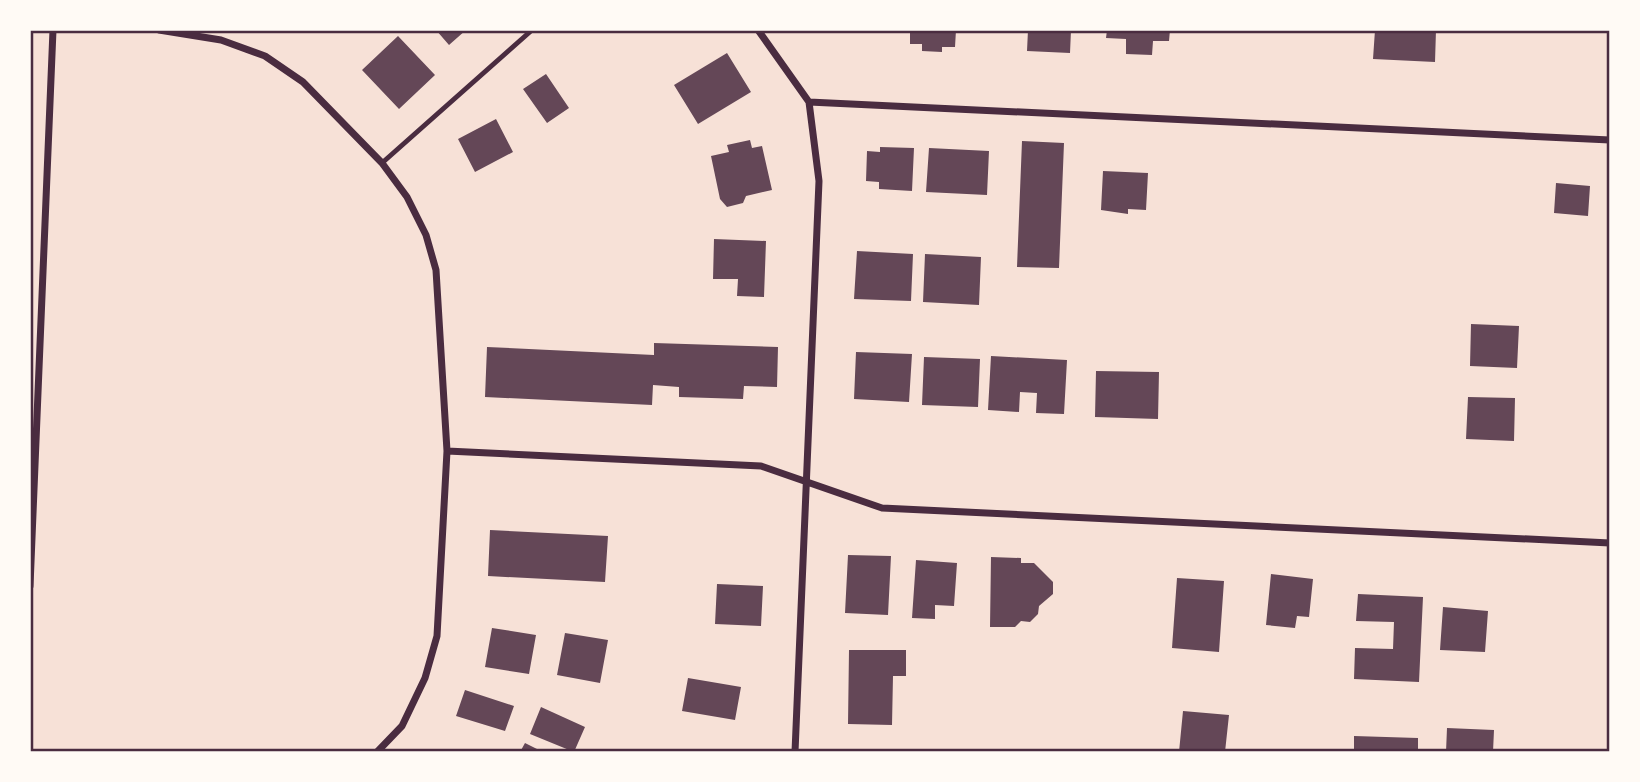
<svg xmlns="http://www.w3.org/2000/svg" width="1640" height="782" font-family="'PT Sans Narrow',sans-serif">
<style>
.building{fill:#644757}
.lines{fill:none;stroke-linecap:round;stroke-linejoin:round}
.service{stroke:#4a2c40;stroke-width:5}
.minor{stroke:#4a2c40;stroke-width:7}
.neatline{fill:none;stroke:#4a2c40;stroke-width:2.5}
</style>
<rect width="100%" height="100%" fill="#f7e1d7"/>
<!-- building -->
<path class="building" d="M436,30H466L449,45Z
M910,30H956L955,47H942V52L922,51V44H910Z
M1028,30H1071L1070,53L1027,51Z
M1107,30H1170L1169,41H1153L1152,55L1126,54V39L1106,38Z
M1375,30H1436L1435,62L1373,59Z
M398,36L435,75L399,109L362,70Z
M727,53L751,92L698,124L674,85Z
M546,74L569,108L547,123L523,89Z
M496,119L513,152L475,172L458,139Z
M750,140L752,148L762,146L772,190L746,196L743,203L727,207L720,199L711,156L729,152L727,145Z
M1022,141L1064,143L1059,268L1017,267Z
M880,147L914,148L912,191L879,189V182L866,181L867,151L880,152Z
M929,148L989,151L987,195L926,192Z
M1103,171L1148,173L1146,210L1128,209V214L1101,210Z
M1556,183L1590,186L1588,216L1554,213Z
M714,239L766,241L764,297L737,296L738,279H713Z
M857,251L913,254L911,301L854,299Z
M925,254L981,257L979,305L923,302Z
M1471,324L1519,326L1517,368L1470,366Z
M654,343L778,347L777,387L744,386L743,399L679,397V387L653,385L652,405L485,397L487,347L654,355Z
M856,352L912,354L909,402L854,399Z
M991,356L1067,360L1064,414L1036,413L1037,393L1020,392L1019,412L988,410Z
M924,357L980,359L978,407L922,405Z
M1096,371L1159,372L1158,419L1095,417Z
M1468,397L1515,398L1514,441L1466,439Z
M490,530L608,536L605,582L488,576Z
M848,555L891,556L888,615L845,613Z
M991,557L1021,558V563H1034L1053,582V594L1039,606L1038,614L1030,622L1021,621L1015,627H990Z
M916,560L957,563L954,606L935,605V619L912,618Z
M1271,574L1313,579L1309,617L1297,616L1295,628L1266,625Z
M1177,578L1224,581L1219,652L1172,648Z
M717,584L763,586L761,626L715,624Z
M1358,594L1423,597L1419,682L1354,679L1355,648L1393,649L1394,622L1356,621Z
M1443,607L1488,611L1485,652L1440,650Z
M492,628L536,635L529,674L485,667Z
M565,633L608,640L600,683L557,675Z
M849,650H906V676H893L892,725L848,724Z
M688,678L741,687L735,720L682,711Z
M465,690L514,706L505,731L456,716Z
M541,707L585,727L574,752L530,734Z
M1183,711L1229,715L1225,752H1179Z
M1447,728L1494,730L1493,752H1446Z
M1354,736L1418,738V752H1354Z
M525,743L543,752H520Z"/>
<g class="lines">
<!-- service -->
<path class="service" d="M382,163L532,30"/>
<!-- minor -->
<path class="minor" d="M159,30L221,40L265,56L303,82L382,163L407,197L426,235L436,270L447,451L437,636L425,678L402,726L377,752
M758,30L809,102L1610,140
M447,451L761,466L882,508L1610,543
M30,586L53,30
M795,752L819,181L809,102"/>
</g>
<!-- border -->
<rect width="1640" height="782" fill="none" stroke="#fffaf5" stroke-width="63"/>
<rect x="32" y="32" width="1576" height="718" class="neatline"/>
</svg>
